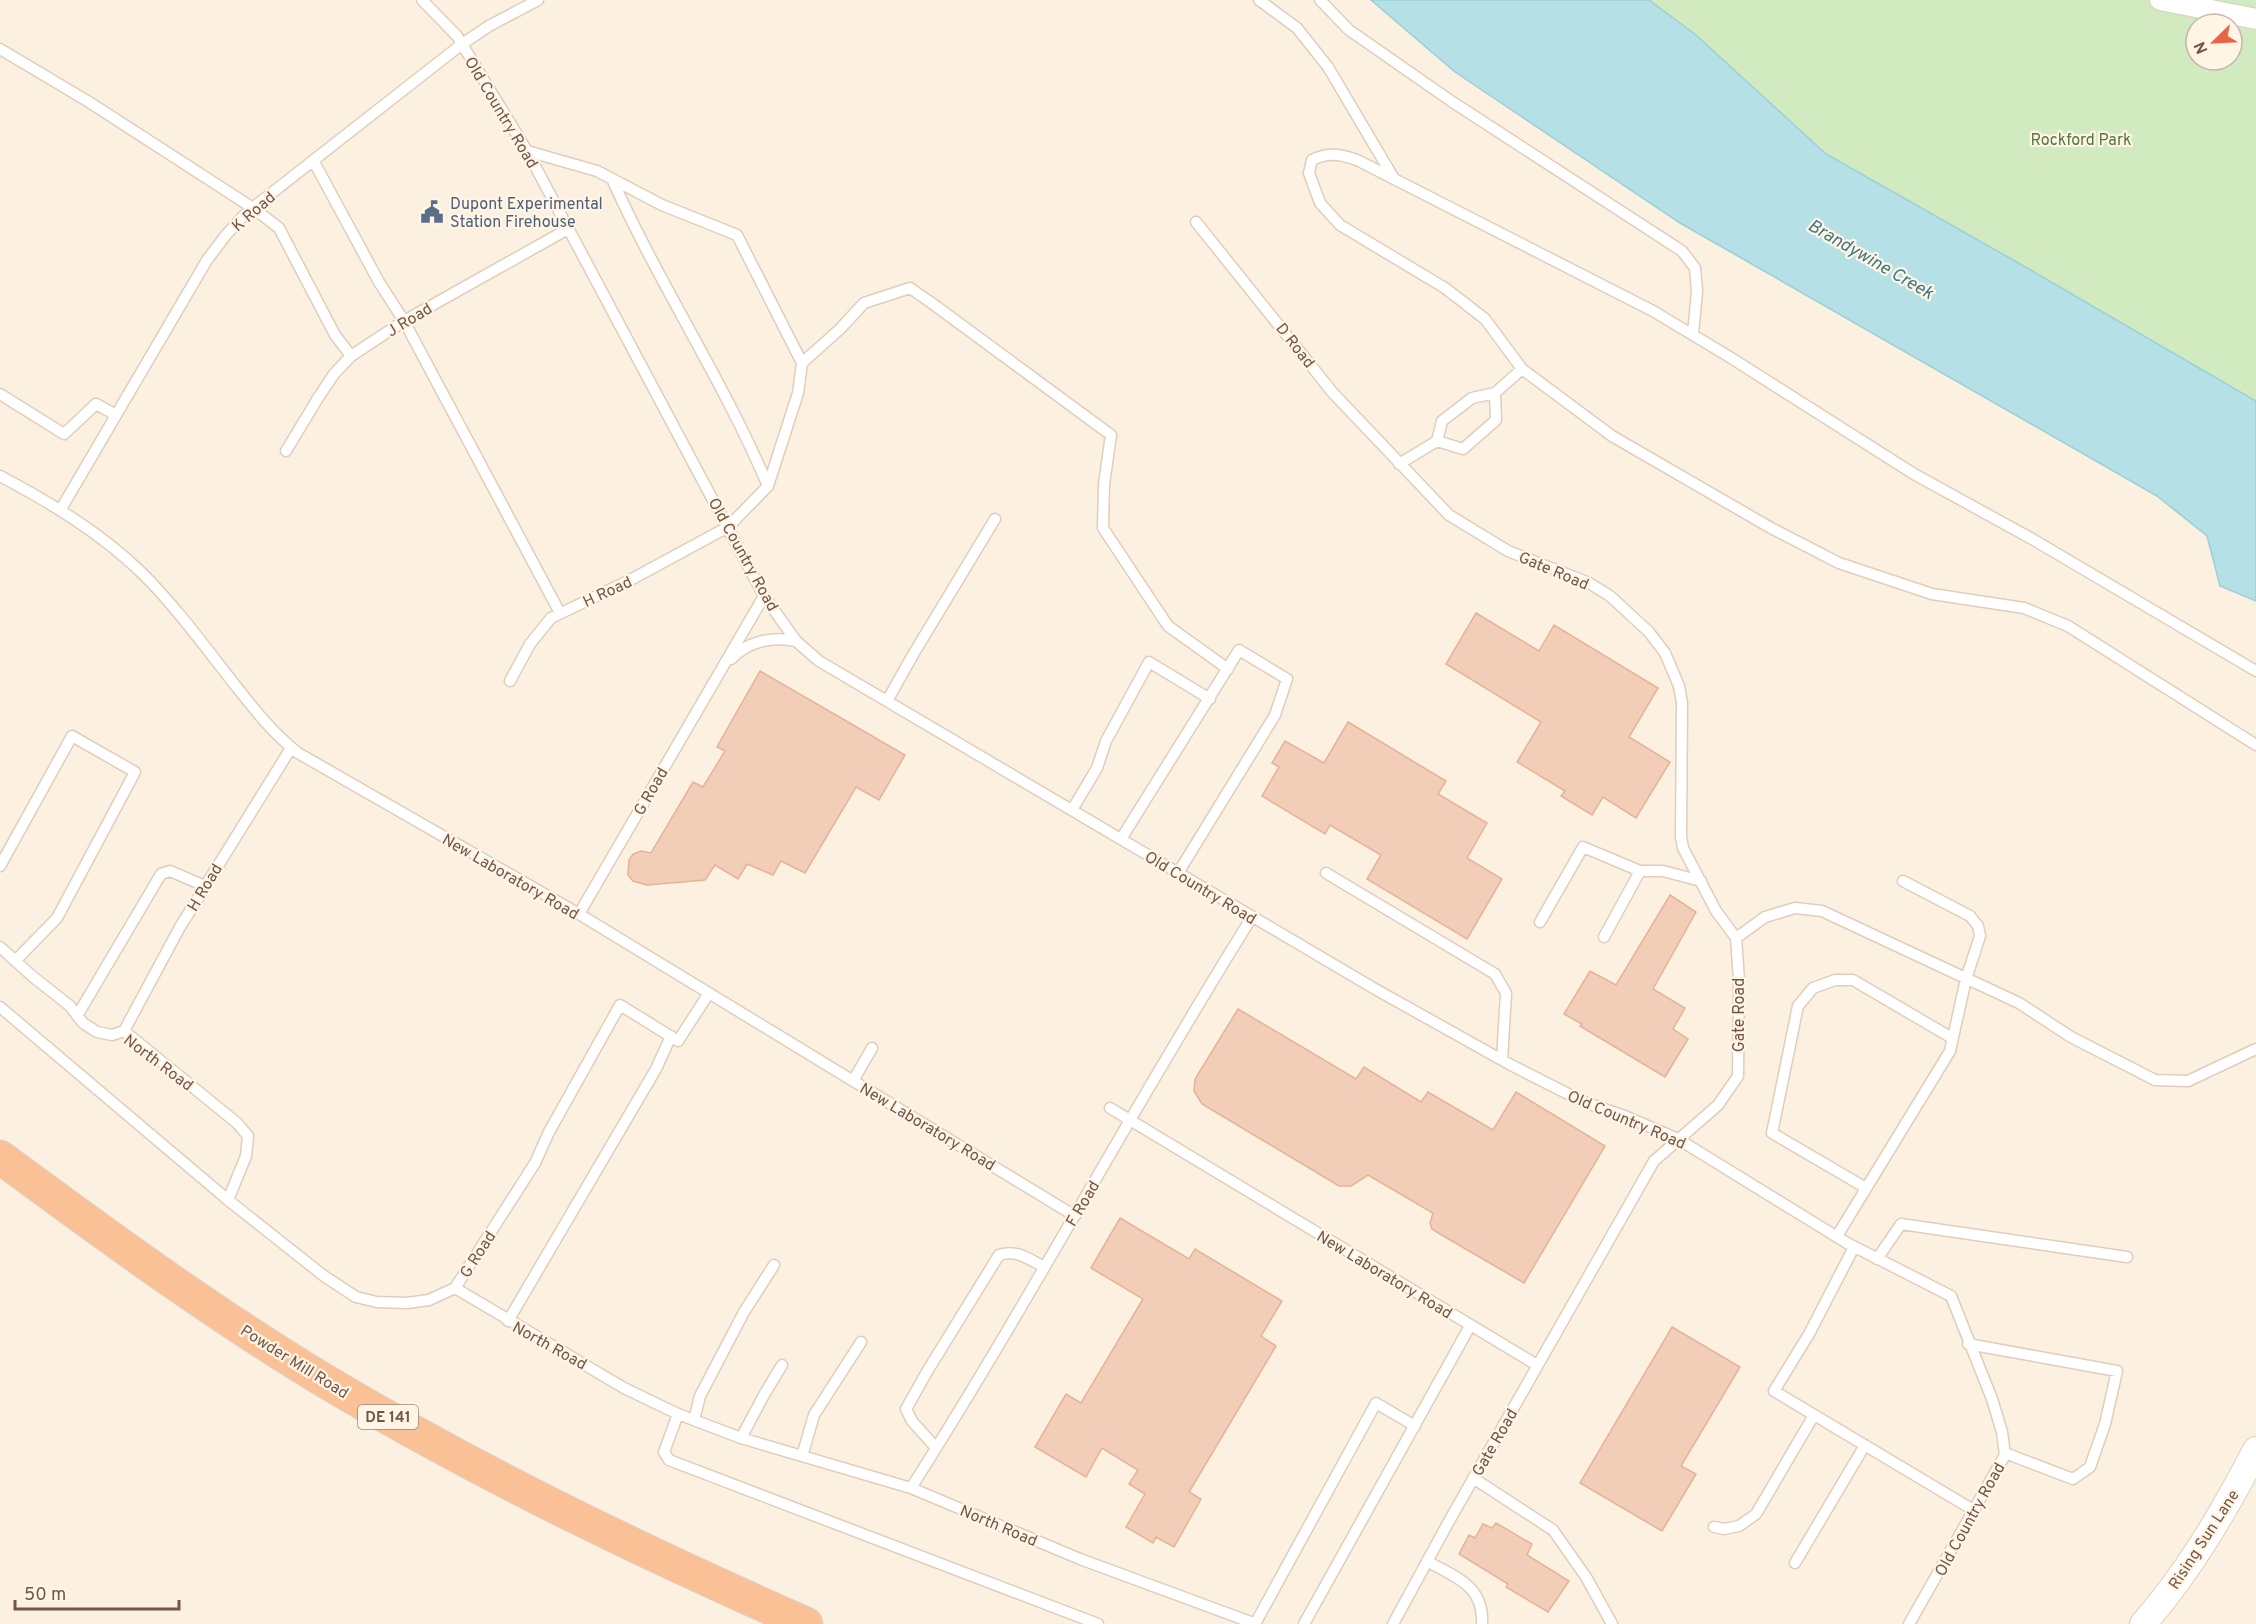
<svg xmlns="http://www.w3.org/2000/svg" width="2256" height="1624" font-family="Overpass,sans-serif">
<style>
.green{fill:#d1eabf;fill-rule:evenodd}
.water{fill:#b4e0e6;stroke:#9bcfd8;stroke-width:1.5}
.building{fill:#f2cdb7;stroke:#e5b397;stroke-width:1.5}
.lines{fill:none;stroke-linecap:round;stroke-linejoin:round}
.service-casing{stroke:#e0cdbc;stroke-width:13}
.minor-casing{stroke:#e0cdbc;stroke-width:22}
.tertiary-casing{stroke:#e0cdbc;stroke-width:28}
.trunk-casing{stroke:#dbd3cf;stroke-width:35}
.service{stroke:#fff;stroke-width:10}
.minor{stroke:#fff;stroke-width:20}
.tertiary{stroke:#fff;stroke-width:26}
.trunk{stroke:#fac196;stroke-width:33}
.labels{text-anchor:middle;stroke-width:4.5;stroke-linejoin:round;paint-order:stroke}
.shield{fill:#fff5e6;stroke:#9d8677;stroke-width:1.5}
.shield-label{font-size:15px;font-weight:bold;fill:#735647}
.street-label{font-size:16px;fill:#735647;stroke:#fff5e6}
.park-label{font-size:16px;fill:#52793f;stroke:#fff5e6}
.service-label{font-size:16px;fill:#4e5e75;stroke:#fff5e6;text-anchor:start}
.water-label{font-size:18px;font-style:italic;fill:#3e7780;stroke:#fff5e6}
</style>
<rect width="100%" height="100%" fill="#fcf1e0"/>
<!-- green -->
<path class="green" d="M1649,0H2256V401L2022,265L1826,154L1696,35ZM2196,24H2232V60H2196Z"/>
<!-- water -->
<path class="water" d="M1371,0H1649L1696,35L1826,154L2022,265L2256,401V601L2220,586L2207,536L2157,496L1680,223L1455,72Z"/>
<!-- building -->
<path class="building" d="M1476,613L1539,651L1554,625L1658,688L1629,737L1670,762L1636,818L1603,797L1592,815L1561,796L1565,791L1517,762L1541,722L1446,664Z
M760,671L905,755L879,800L856,787L805,873L781,861L773,875L747,864L738,879L715,865L705,880L647,885L633,881L628,875L629,860L633,854L641,851L651,853L693,782L703,787L725,751L717,747Z
M1348,722L1446,781L1438,794L1487,823L1467,858L1502,879L1467,939L1367,879L1381,855L1330,825L1325,834L1262,796L1279,767L1272,763L1285,741L1324,763Z
M1670,895L1696,912L1653,989L1685,1008L1673,1029L1688,1039L1665,1077L1580,1026L1582,1024L1564,1014L1590,971L1616,985Z
M1238,1009L1356,1079L1364,1067L1421,1102L1428,1092L1493,1130L1516,1092L1605,1146L1524,1283L1440,1234L1432,1229L1430,1223L1433,1213L1368,1175L1351,1186H1339L1202,1104L1194,1091L1195,1079Z
M1120,1218L1189,1259L1195,1249L1282,1301L1261,1336L1276,1346L1189,1492L1201,1499L1174,1547L1156,1537L1153,1543L1126,1527L1145,1494L1129,1484L1138,1470L1102,1448L1086,1477L1035,1447L1066,1394L1081,1403L1143,1299L1091,1268Z
M1672,1327L1740,1367L1681,1466L1696,1474L1662,1531L1580,1483Z
M1496,1523L1532,1544L1527,1555L1569,1581L1548,1612L1506,1587L1508,1584L1459,1554L1469,1535L1475,1538L1483,1524L1492,1528Z"/>
<g class="lines">
<!-- service casing -->
<g class="service-casing">
<path id="service" d="M422,0L457,36L527,151L764,596L796,641L819,661L1375,989L1511,1065L1584,1102L1627,1117L1678,1139L1847,1243L1951,1296L1992,1399L2002,1432L2005,1455L1909,1624
M1259,0L1297,28L1328,67L1393,177
M1320,0L1349,30L1451,101L1682,251L1695,268L1697,291L1693,334
M0,49L89,102L253,208L279,228L335,335L351,356
M314,162L379,282L404,321L560,613
M612,179C659,284 723,380 768,486
M1196,222L1333,393L1449,515L1508,551L1589,583L1610,596L1649,632L1665,653L1679,686L1682,703L1681,837L1683,848L1716,911L1736,938L1739,980L1738,1076L1718,1105L1654,1161L1448,1523L1393,1624
M802,363L840,329L864,303L910,288L933,304L1111,435L1104,484L1103,528L1168,626L1228,669
M1495,393L1522,369
M0,394L64,434L96,404L116,415
M286,451L318,398L334,374L351,356L404,321L568,229
M1399,464L1437,441L1442,421L1472,398L1495,393L1496,420L1463,449L1437,441
M0,476C51,503 101,533 143,574C178,609 208,651 239,690C257,713 275,735 298,753L579,914L1075,1216
M61,509L207,260L226,235L245,214L462,44L489,26L538,0
M731,659C748,641 773,636 796,641
M2256,671L2034,540L1914,474L1728,356L1653,311L1357,160C1340,154 1328,152 1312,160L1309,173L1320,203L1340,225L1445,288L1485,319L1522,369L1612,436L1771,528L1839,563L1932,594L2024,608L2068,626L2256,745
M510,681L530,644L551,618L632,579L728,527L768,486L798,393L802,363L737,235L662,205L597,171L527,151
M887,701L914,653L995,519
M1072,810L1097,768L1106,741L1149,662L1210,699
M1121,839L1239,650L1287,679L1275,715L1178,873
M0,866L72,736L135,772L57,918L15,961
M1326,873L1495,974L1506,993L1502,1060
M579,914L764,596
M1540,922L1583,847L1640,871H1663L1701,881
M1604,937L1640,871
M1736,938L1765,917L1795,908L1822,911L2019,1003L2071,1037L2155,1080L2188,1081L2256,1049
M0,947L32,976L70,1006L83,1023L97,1032L112,1035L124,1031L237,1123L248,1136L246,1156L228,1200L324,1276L356,1297L377,1302L407,1303L429,1300L455,1288L624,1388L678,1414L741,1438L911,1488L1080,1559L1256,1624
M0,1007L228,1200
M77,1016L161,874L170,871L205,886
M124,1031L180,927L291,748
M853,1081L872,1048
M1110,1108L1537,1365
M1866,1188L1772,1133L1798,1006L1813,988L1835,980H1853L1952,1038
M1837,1236L1950,1051L1966,979L1980,936L1978,926L1970,916L1903,881
M1854,1247L1809,1334L1774,1391L1975,1511
M1877,1259L1901,1224L2127,1257
M455,1288L535,1163L549,1132L620,1005L678,1041L709,993
M508,1321L656,1069L671,1036
M1968,1344L2117,1371L2105,1424L2090,1467L2073,1479L2005,1453
M678,1414L664,1452L669,1460L1098,1624
M694,1420L700,1396L744,1312L774,1265
M741,1438L764,1395L782,1365
M936,1448L912,1421L906,1409L928,1370L999,1255C1016,1249 1029,1259 1044,1267
M802,1456L814,1415L861,1342
M1473,1478L1553,1530L1586,1577L1612,1624
M911,1488C1030,1301 1134,1105 1252,917
M1714,1527L1724,1529L1739,1526L1756,1514L1814,1415
M1427,1561C1456,1578 1484,1585 1482,1624
M1795,1563L1865,1445
M1255,1624L1376,1403L1415,1426
M1304,1624L1470,1326"/>
</g>
<!-- minor casing -->
<g class="minor-casing">
<path id="minor" d="M2160,0L2256,19"/>
</g>
<!-- tertiary casing -->
<g class="tertiary-casing">
<path id="tertiary" d="M2143,1624C2189,1572 2224,1511 2256,1450"/>
</g>
<!-- trunk casing -->
<g class="trunk-casing">
<path id="trunk" d="M0,1157C106,1235 212,1313 325,1381C479,1473 641,1551 806,1624"/>
</g>
<!-- service -->
<use href="#service" class="service"/>
<!-- minor -->
<use href="#minor" class="minor"/>
<!-- tertiary -->
<use href="#tertiary" class="tertiary"/>
<!-- trunk -->
<use href="#trunk" class="trunk"/>
</g>
<!-- icons -->
<defs>
<g id="civic-bare" transform="scale(1.8)"><path d="M-.6-6.5H3V-4.5H.6V-3L4-1V1h2V6H-6V1h2V-1L-.6-3ZM-1.2 2.5V6h2.4V2.5Z" fill="#5c6f8a" stroke="#fff5e6" stroke-width="2.5" paint-order="stroke"/></g>
</defs>
<g fill-rule="evenodd">
<use href="#civic-bare" x="432" y="212"/>
</g>
<g class="labels">
<!-- shield labels -->
<rect class="shield" x="358" y="1405" width="60" height="24" rx="4.5"/>
<g class="shield-label">
<text x="388" y="1422">DE 141</text>
</g>
<!-- street labels -->
<g class="street-label">
<text transform="translate(502 112) rotate(59)" y="6">Old Country Road</text>
<text transform="translate(253 211) rotate(-41)" y="6">K Road</text>
<text transform="translate(409 319) rotate(-31)" y="6">J Road</text>
<text transform="translate(1296 345) rotate(52)" y="6">D Road</text>
<text transform="translate(744 554) rotate(61)" y="6">Old Country Road</text>
<text transform="translate(1554 570) rotate(23)" y="6">Gate Road</text>
<text transform="translate(607 591) rotate(-25)" y="6">H Road</text>
<text transform="translate(650 791) rotate(-60)" y="6">G Road</text>
<text transform="translate(511 876) rotate(30)" y="6">New Laboratory Road</text>
<text transform="translate(204 887) rotate(-59)" y="6">H Road</text>
<text transform="translate(1201 887) rotate(31)" y="6">Old Country Road</text>
<text transform="translate(1738 1015) rotate(-90)" y="6">Gate Road</text>
<text transform="translate(159 1062) rotate(37)" y="6">North Road</text>
<text transform="translate(1627 1119) rotate(23)" y="6">Old Country Road</text>
<text transform="translate(928 1126) rotate(31)" y="6">New Laboratory Road</text>
<text transform="translate(1082 1203) rotate(-59)" y="6">F Road</text>
<text transform="translate(477 1254) rotate(-57)" y="6">G Road</text>
<text transform="translate(1385 1274) rotate(31)" y="6">New Laboratory Road</text>
<text transform="translate(550 1345) rotate(29)" y="6">North Road</text>
<text transform="translate(295 1361) rotate(32)" y="6">Powder Mill Road</text>
<text transform="translate(1494 1442) rotate(-60)" y="6">Gate Road</text>
<text transform="translate(1969 1519) rotate(-61)" y="6">Old Country Road</text>
<text transform="translate(999 1525) rotate(23)" y="6">North Road</text>
<text transform="translate(2203 1539) rotate(-57)" y="6">Rising Sun Lane</text>
</g>
<!-- park labels -->
<g class="park-label">
<text x="2081" y="145">Rockford Park</text>
</g>
<!-- service labels -->
<g class="service-label">
<text x="450" y="209">Dupont Experimental<tspan x="450" dy="18">Station Firehouse</tspan></text>
</g>
<!-- water labels -->
<g class="water-label">
<text transform="translate(1871 259) rotate(30)" y="6">Brandywine Creek</text>
</g>
</g>
<!-- north arrow -->
<g transform="translate(2214 42) rotate(246)"><circle r="28" fill="#fff5e6" stroke="#c7b5a6" stroke-width="1.5"/>
<path d="M0-4.5L10 22L0 15L-10 22Z" fill="#e96442"/>
<text y="-9" font-size="16" font-weight="bold" text-anchor="middle" fill="#735647">N</text>
</g>
<!-- scale -->
<path d="M15 1600v9h164v-9" fill="none" stroke="#735647" stroke-width="3"/>
<text x="24" y="1600" font-size="18" fill="#735647" stroke="#fff5e6" stroke-width="4.5" paint-order="stroke">50 m</text>
</svg>
